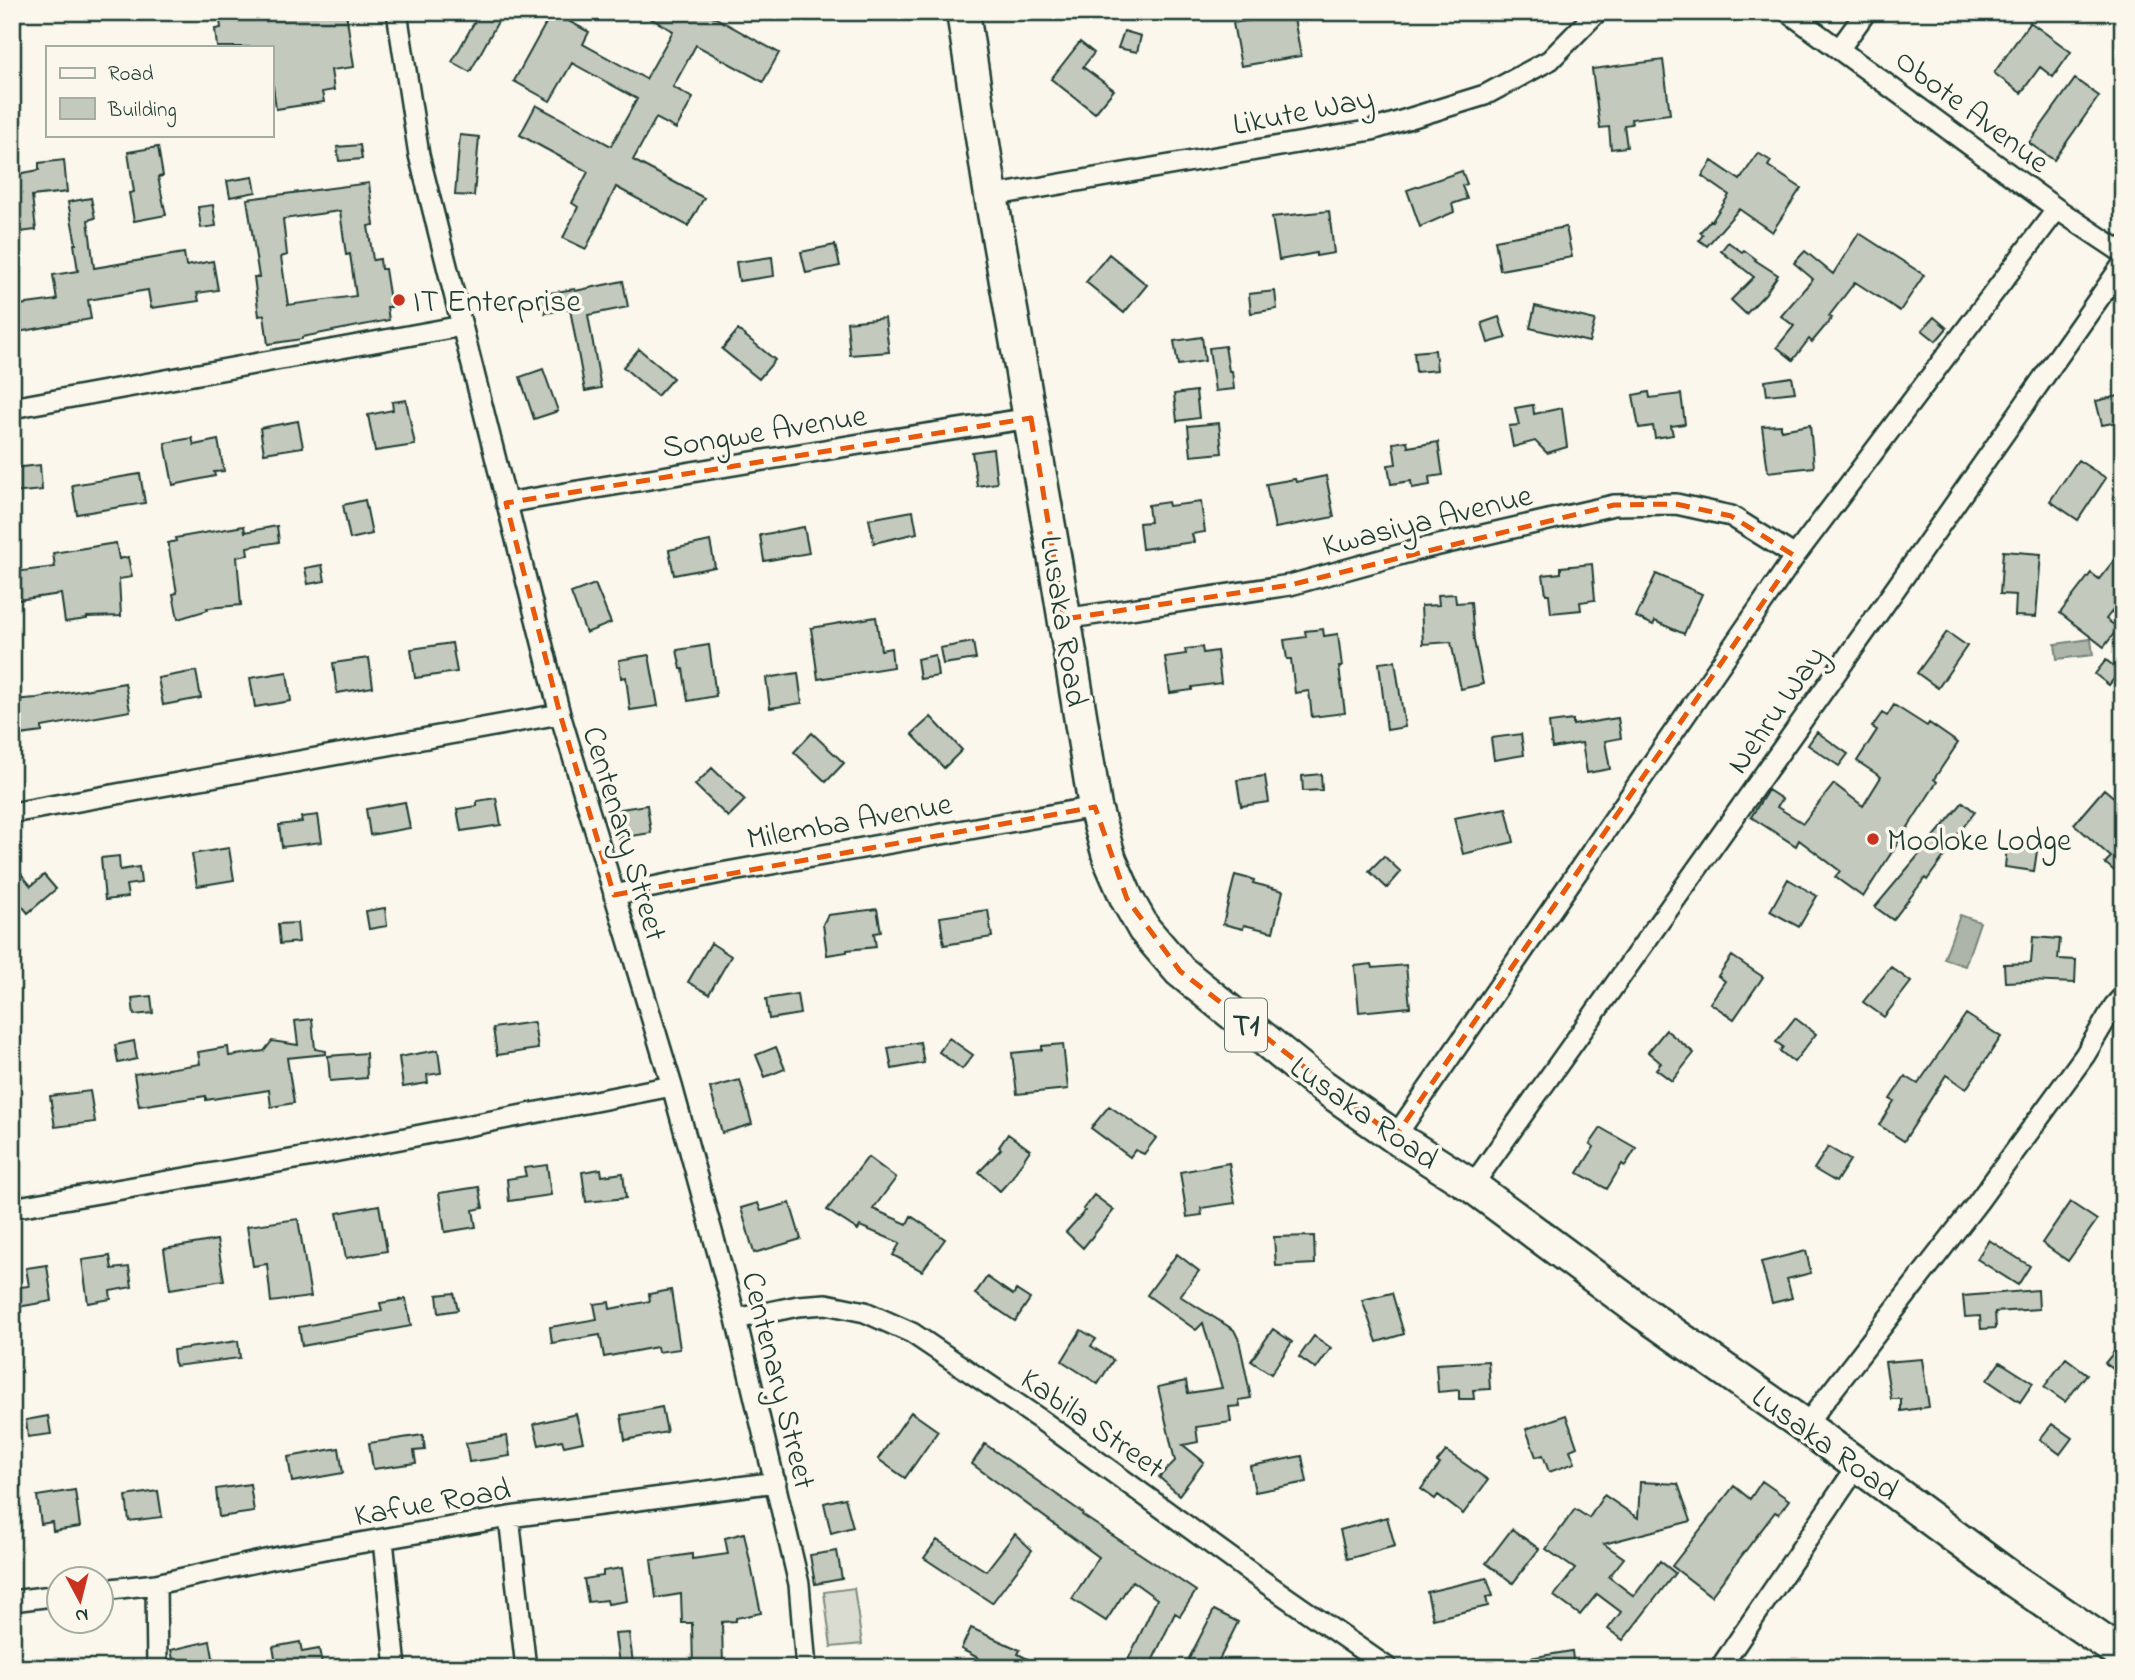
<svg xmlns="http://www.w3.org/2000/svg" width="2135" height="1680" font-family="'Indie Flower',sans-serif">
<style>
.green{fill:#dbdcd1;stroke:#7d8c82;stroke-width:2}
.water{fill:#adb4aa;stroke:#74847b;stroke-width:2}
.building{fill:#c4c9be;stroke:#1f3d34;stroke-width:2;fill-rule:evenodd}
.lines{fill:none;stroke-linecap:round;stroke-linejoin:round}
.minor-casing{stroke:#1f3d34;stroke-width:24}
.trunk-casing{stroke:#1f3d34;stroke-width:37}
.minor{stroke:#fbf7ec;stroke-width:19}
.trunk{stroke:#fbf7ec;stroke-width:32}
.marked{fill:none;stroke:#e8590c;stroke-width:5;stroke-dasharray:14 9;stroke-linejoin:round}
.poi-dot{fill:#c8321e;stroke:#fbf7ec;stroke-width:2.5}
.labels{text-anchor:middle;stroke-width:7;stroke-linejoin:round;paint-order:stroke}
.shield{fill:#fbf7ec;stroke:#61756b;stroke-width:2}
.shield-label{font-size:30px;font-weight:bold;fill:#1f3d34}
.street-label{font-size:32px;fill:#1f3d34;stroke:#fbf7ec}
.poi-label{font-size:32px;fill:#1f3d34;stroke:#fbf7ec;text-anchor:start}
</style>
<rect width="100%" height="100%" fill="#fbf7ec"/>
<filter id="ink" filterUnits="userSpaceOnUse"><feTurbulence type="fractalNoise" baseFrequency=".0143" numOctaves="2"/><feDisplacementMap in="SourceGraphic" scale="14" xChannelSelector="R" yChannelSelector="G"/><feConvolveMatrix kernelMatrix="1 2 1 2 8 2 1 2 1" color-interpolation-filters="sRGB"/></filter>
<g filter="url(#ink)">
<!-- green -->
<path class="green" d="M854,1588L862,1644L831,1647L824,1592Z"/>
<!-- water -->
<path class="water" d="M2091,639L2093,655L2057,659L2055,644Z
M1960,915L1980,922L1965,966L1944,959Z"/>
<!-- building -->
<path class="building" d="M219,12H346L354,67L331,70L334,90L322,92L324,102L276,109L273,86H271V47H217L215,29L221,28Z
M480,12H489L500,18L470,72L452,62Z
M552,12L589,32L583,44L646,79L673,31L639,12H705L779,53L763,82L696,45L673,87L693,98L676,129L656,118L633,160L704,198L688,226L616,187L586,249L563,238L578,207L572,203L588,172L520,135L536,105L611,146L637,99L572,63L550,101L514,81Z
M1293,13L1301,56L1241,66L1233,23Z
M2030,22L2071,52L2053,77L2040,67L2021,93L1994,73Z
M1124,31L1141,36L1137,52L1118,48Z
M1080,42L1094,53L1083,67L1114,90L1095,113L1051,79Z
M1663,60L1670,114L1631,119L1632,124L1624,125L1627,147L1611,149L1609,127L1600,128L1592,69Z
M2075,79L2099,96L2054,160L2029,143Z
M460,135L479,137L474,196L455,195Z
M360,145L362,159L339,161L337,147Z
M158,147L163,176L158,177L166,215L134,221L129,193L134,192L128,152Z
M1758,153L1771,161L1768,166L1801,188L1772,232L1739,209L1707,246L1699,240L1703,235L1700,232L1711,220L1712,221L1729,195L1702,176L1712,161L1740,180Z
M64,160L67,192L32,196L36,230L12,233V175L39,170V163Z
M1462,171L1467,184L1462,186L1467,199L1452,204L1454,212L1420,227L1407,190Z
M253,177L256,192L230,197L227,181Z
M369,183L374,225L368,226L373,260L380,259L381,269H385L391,307H387L389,320L302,337V339L268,344L264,315L259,316L254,277H259L247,199ZM340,211L346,255L350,254L356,296L288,305L281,257L287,255L283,219Z
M91,198L95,218L88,220L94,268L184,253L186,266L213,261L218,290L197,293L199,301L151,308L148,290L88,300L91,319L12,333V306L57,300L53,275L78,271L74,244H76L68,202Z
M213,205L216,226L201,228L198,207Z
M1329,211L1334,253L1316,256V253L1279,260L1272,217Z
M1566,227L1572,257L1500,270L1495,240Z
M1859,233L1924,275L1900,311L1855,282L1829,316L1832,318L1812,342L1809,339L1793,360L1777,347L1794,326L1781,316L1813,279L1794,263L1805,251L1833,274Z
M1728,242L1742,252L1744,250L1756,259L1755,260L1778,275L1765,294L1746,314L1731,300L1754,277L1721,251Z
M835,245L840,266L806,273L801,252Z
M1109,254L1147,285L1124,313L1086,282Z
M772,257L774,276L739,281L736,262Z
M623,281L628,307L588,315L601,388L585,391L570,309L545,313L543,294L575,289V291Z
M1275,291L1277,309L1251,313L1249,294Z
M1535,306L1595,320L1589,342L1530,328Z
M1499,317L1506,338L1488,343L1482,323Z
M1934,317L1947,328L1936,341L1922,330Z
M885,318L889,352L850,355L847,322Z
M738,330L775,360L759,379L722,349Z
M1202,337L1205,361L1178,365L1174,341Z
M1225,346L1229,371H1232L1234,389L1215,391L1209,348Z
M639,349L673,378L657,396L623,367Z
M1435,350L1437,370L1416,372L1414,352Z
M543,369L558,411L534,419L520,377Z
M1792,377L1795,392L1767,395L1765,381Z
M1196,391L1199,418L1177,421L1174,394Z
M1649,392L1650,398L1681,394L1685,424L1671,426L1673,435L1655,438L1653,426L1639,428L1633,395Z
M2123,395V421L2102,425L2096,401Z
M406,400L415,445L375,451L368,415L393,410L392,402Z
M1533,405L1534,414L1562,408L1567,447L1547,453L1535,441L1513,447L1509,426L1519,425L1515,408Z
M298,421L303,447L264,453L260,428Z
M1219,423L1222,453L1191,456L1188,426Z
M1781,425V430L1810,425L1814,467L1768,472L1762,426Z
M192,438L194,445L218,440L224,471L214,472L215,476L173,485L165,443Z
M1407,441L1408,447L1438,442L1443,475L1429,477L1430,485L1412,488L1411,481L1391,484L1388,465L1396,464L1393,443Z
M993,449L997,483L977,486L972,452Z
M2078,460L2106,478L2078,520L2050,501Z
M40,465L42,490L12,493V468Z
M140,474L145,503L77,514L72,485Z
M1326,476L1334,517L1275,528L1266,484L1295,479L1296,482Z
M365,500L372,534L350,539L343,505Z
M1168,502L1169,506L1201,502L1205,532L1192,534L1194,542L1142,549L1139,523L1150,522L1148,505Z
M913,511L917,533L874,543L869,519Z
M244,526L245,532L277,526L279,542L247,547L248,555L237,557L241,605L207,608L208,610L178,619L173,594L177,593L168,543L176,541L175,538Z
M804,527L809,553L764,561L760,535Z
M710,541L715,567L674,575L669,550Z
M116,543L119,559L128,557L132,577L119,579L121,616L87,617V619L65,622L61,594L17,600L14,572L55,567L53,553Z
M2123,549V597L2106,619L2118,628L2104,647L2060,613L2091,573L2099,579Z
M2003,551L2041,554L2036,617L2015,616L2016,595L2000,594Z
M1592,564L1595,600L1580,602L1581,610L1551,613L1549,594H1546L1543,575L1561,573V567Z
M322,565L325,581L308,584L305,568Z
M1656,574L1702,594L1684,634L1655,621L1653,625L1636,617Z
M595,584L611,623L586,633L571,593Z
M1455,594L1456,603L1471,602L1474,641L1483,684L1461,689L1451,642L1423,644L1421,606L1439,605L1438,595Z
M876,617L881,650L891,648L893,667L818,679L811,628Z
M1323,629L1324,636L1338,634L1342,667H1339L1345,713L1312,717L1309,691L1295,693L1291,659H1287L1284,640L1306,637L1305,631Z
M1947,632L1967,646L1938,688L1917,673Z
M973,642L976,659L943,664L940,648Z
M452,643L457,672L415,678L411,649Z
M709,645L716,696L688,701L683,669H681L677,650Z
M1202,647L1203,653L1217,651L1221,683L1192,687V690L1170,693L1165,657L1186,654L1185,649Z
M649,655L658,706L630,710L626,677L621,678L619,660Z
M935,655L938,676L920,679L917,659Z
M369,658L373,687L337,693L333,663Z
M2106,660L2120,671L2109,685L2095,674Z
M1395,661L1405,727L1387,730L1379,663Z
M196,671L201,698L163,705L158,678Z
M287,672L291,701L255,707L250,678Z
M798,673L802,703L770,708L766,678Z
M125,683L130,711L42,727V732L12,736V700L37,698Z
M1894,705L1927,726L1929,723L1958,743L1934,779L1937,782L1863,897L1835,877L1840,871L1799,840L1796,846L1751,817L1768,790L1782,799L1777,807L1803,823L1834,784L1863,806L1881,777L1857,761L1877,730L1872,727L1882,713L1887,716Z
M931,717L962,750L944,768L912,734Z
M1618,718L1621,738L1605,741L1610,769L1587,773L1582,743L1552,748L1549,723L1573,720V725Z
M1817,732L1848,754L1839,766L1808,745Z
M812,733L844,763L826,782L794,752Z
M1521,734L1524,755L1494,760L1491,738Z
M712,768L745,800L728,817L695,785Z
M1321,774L1322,790L1303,791L1302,776Z
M1265,776L1269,802L1241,806L1237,780Z
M2104,789L2123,805V878L2105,863L2111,857L2074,824Z
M496,798L501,825L461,831L457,809L477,806V801Z
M405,802L410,828L370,835L366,809Z
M1963,802L1975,812L1943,853L1945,855L1927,880L1925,878L1893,920L1875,907Z
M647,805L651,833L618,838L614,810Z
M1506,808L1514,842L1463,854L1454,818Z
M318,815L322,842L282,847L279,825L302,822L301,817Z
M2007,847L2037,851L2034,871L2005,867Z
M229,848L234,880L197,886L192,854Z
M119,856L120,870L139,867L141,883L126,885L128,897L105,900L101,858Z
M1384,856L1401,872L1387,888L1369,871Z
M12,863L31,886L44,875L56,889L28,913L12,894Z
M1235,875L1254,880L1253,883L1283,891L1273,932L1244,925L1243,929L1223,924Z
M1788,879L1817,896L1799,927L1770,911Z
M385,908L387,926L369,929L366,911Z
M877,909L881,932L874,933L876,947L847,950V952L827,955L823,924L828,915Z
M988,910L992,937L944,945L940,917Z
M297,923L299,942L280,944L278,924Z
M2033,937L2060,939L2058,959L2076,960L2075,983L2027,981L2005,982L2004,964L2031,963Z
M711,943L731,956L709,994L688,982Z
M1732,956L1763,977L1734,1019L1710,1003L1725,981L1718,976Z
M1372,964L1373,968L1406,965L1410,1007L1359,1012L1355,966Z
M1891,967L1911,982L1884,1017L1863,1002Z
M797,994L800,1014L769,1019L766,999Z
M151,996L153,1013L134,1015L132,998Z
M1966,1014L2001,1037L1966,1089L1946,1075L1904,1141L1879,1125L1894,1101L1890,1099L1905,1076L1918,1084Z
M1795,1018L1816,1034L1794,1062L1780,1051L1783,1047L1776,1042Z
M312,1019L315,1049L326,1051V1054L287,1058L294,1103L271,1107L269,1090L206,1100V1096L139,1106L134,1074L200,1064L198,1052L228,1047L229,1056L264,1051L272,1041L298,1045L295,1021Z
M534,1022L538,1049L497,1055L493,1028Z
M1666,1030L1694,1053L1672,1081L1656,1069L1661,1063L1648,1052Z
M949,1038L973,1055L962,1069L939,1052Z
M134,1041L137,1059L118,1063L115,1045Z
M920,1042L924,1063L892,1069L888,1048Z
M1063,1044L1068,1089L1017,1094L1012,1053L1042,1050V1046Z
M776,1047L785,1069L765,1077L756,1055Z
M438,1050L441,1073L427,1075L428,1083L403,1087L399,1057Z
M366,1053L367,1078L330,1081L328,1056Z
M740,1080L752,1124L722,1133L710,1088Z
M90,1091L95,1122L55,1127L50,1096Z
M1109,1106L1156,1138L1144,1154L1135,1150L1130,1157L1091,1128Z
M1601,1128L1636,1148L1625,1166L1622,1164L1607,1189L1578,1173L1594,1147L1590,1144Z
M1008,1134L1030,1150L1011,1179L1000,1191L979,1172L1001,1149L999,1147Z
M1828,1147L1850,1160L1836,1182L1814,1169Z
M868,1157L896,1178L873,1209L907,1224L911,1216L945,1239L922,1271L893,1255L900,1243L860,1226L858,1230L827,1210Z
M1229,1163L1235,1203L1201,1208L1202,1215L1187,1217L1180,1172Z
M547,1165L551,1195L509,1201L507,1179L526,1176L524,1168Z
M601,1169L602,1176L623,1173L626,1198L586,1202L582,1172Z
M479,1187L483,1208L473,1210L476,1227L445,1232L439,1193Z
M1094,1195L1114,1210L1083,1248L1066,1232L1085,1211L1083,1209Z
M2070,1202L2097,1220L2068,1261L2042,1243Z
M758,1203L761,1211L790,1203L801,1239L754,1253L741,1208Z
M379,1205L387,1251L346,1258L337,1213Z
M298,1219L311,1297L271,1302L267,1264L253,1266L247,1226Z
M1314,1236L1315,1264L1276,1266L1274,1237Z
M217,1240L224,1280L170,1289L164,1249Z
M1989,1240L2030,1266L2018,1285L1977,1259Z
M1806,1251L1811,1273L1787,1279L1792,1298L1772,1303L1761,1262Z
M1177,1254L1199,1271L1180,1296L1234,1330L1239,1340L1251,1398L1239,1400L1240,1406L1229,1407L1231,1422L1196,1427L1198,1442L1183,1445L1204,1462L1179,1495L1159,1477L1175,1461L1158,1387L1186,1381L1188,1393L1222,1388L1203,1323L1196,1330L1147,1295Z
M110,1256L112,1269L129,1267L132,1287L110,1291L111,1299L88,1303L82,1260Z
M47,1265L52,1301L12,1308V1288L29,1286L26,1268Z
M987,1277L1013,1295L1016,1290L1030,1299L1015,1321L975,1294Z
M671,1290L680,1349L658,1352L657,1347L604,1357L600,1335L552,1343L550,1327L597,1319L594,1304L609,1302L610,1309L650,1301L649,1294Z
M2038,1290L2039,1309L1995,1312L1996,1328L1981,1329L1980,1316L1965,1317L1963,1296Z
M454,1293L458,1310L439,1313L437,1295Z
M1392,1293L1404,1334L1377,1342L1362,1300Z
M406,1299L411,1326L302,1346L299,1327L382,1311L380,1303Z
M1273,1329L1292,1342L1271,1374L1251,1361Z
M1081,1330L1096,1339L1091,1346L1113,1360L1098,1384L1062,1361Z
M1314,1336L1331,1348L1316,1369L1299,1357Z
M238,1341L240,1358L175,1366L173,1350Z
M2123,1341V1376L2105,1363Z
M2066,1358L2087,1374L2065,1402L2044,1387Z
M1922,1359L1929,1407L1901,1411V1399H1891L1885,1362Z
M1488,1361L1490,1389L1473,1390L1474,1399H1459V1390L1438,1392L1436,1364Z
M2000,1362L2033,1383L2020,1402L1987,1380Z
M662,1407L667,1432L625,1440L621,1415Z
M911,1412L938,1431L905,1478L878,1459Z
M576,1414L583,1442L564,1446L562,1440L539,1445L534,1424Z
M1566,1415L1577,1447L1570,1450L1575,1463L1549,1472L1543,1455L1536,1457L1526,1429Z
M48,1416L51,1434L28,1437L26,1420Z
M2052,1424L2072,1438L2060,1454L2040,1439Z
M423,1435L425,1450L414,1451L416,1463L373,1469L369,1443Z
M507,1436L510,1456L469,1462L466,1443Z
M985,1444L1083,1513L1082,1515L1196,1591L1180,1616L1175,1613L1149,1668H1124L1157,1599L1132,1581L1106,1621L1072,1599L1099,1557L972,1464Z
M339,1448L343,1473L292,1482L288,1457Z
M1446,1451L1488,1480L1463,1514L1438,1495L1435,1499L1421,1489L1440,1464L1437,1462Z
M1302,1456L1307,1482L1255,1492L1250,1466Z
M1762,1481L1789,1500L1779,1514L1775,1512L1711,1596L1672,1566L1734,1486L1750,1499Z
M1640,1482L1678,1484L1691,1521L1604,1544L1624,1558L1609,1577L1634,1596L1660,1561L1675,1573L1623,1640L1608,1629L1621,1612L1597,1594L1580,1615L1554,1596L1575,1569L1546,1549L1575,1509L1589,1518L1604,1495L1638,1518Z
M250,1484L254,1512L219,1517L216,1489Z
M75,1490L80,1527L53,1531L52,1522L41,1524L37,1496Z
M158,1491L162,1517L129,1521L126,1496Z
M845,1498L853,1527L831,1533L824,1503Z
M1387,1517L1395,1546L1347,1559L1340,1530Z
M1512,1529L1539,1549L1513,1583L1486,1563Z
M744,1533L761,1613L736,1618V1621L722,1622L723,1668H693L692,1623H682L681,1594L656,1598L651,1560L692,1554V1559L728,1554L725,1538Z
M1015,1534L1032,1550L992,1603L924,1558L937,1540L986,1571Z
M837,1551L842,1579L815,1584L810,1555Z
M622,1568L627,1601L608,1604L607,1600L588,1602L584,1579L603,1576V1571Z
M1487,1578L1493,1596L1486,1597L1488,1606L1433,1619L1427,1592Z
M1214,1610L1238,1622L1215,1668H1184Z
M971,1628L1020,1650L1018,1654L1045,1668H997L961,1649Z
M629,1633L633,1663L619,1664L615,1634Z
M210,1641L215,1668H175L171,1650Z
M300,1642L302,1652L319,1649L322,1664L316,1665L317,1668H277L273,1647Z
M1572,1651L1574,1668H1524L1523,1659Z"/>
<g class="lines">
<!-- minor casing -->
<g class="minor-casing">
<path id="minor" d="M397,12L419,155L560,714L672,1086L736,1319L799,1584L806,1668
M1788,12L2057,209L2123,253
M1840,48L1866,12
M991,196L1372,130L1485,95L1550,60L1597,12
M12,408L462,326
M506,503L860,444L1031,418
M1064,619L1290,585L1417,550L1614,505L1676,504L1731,516L1795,556
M12,813L560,714
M614,895L721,873L1095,807
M1395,1137L1795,556L2057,209
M1472,1186L1870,625L2123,264
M12,1208L313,1156L672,1086
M736,1319L798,1306L826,1304L865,1312L912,1333L1041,1420L1250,1572L1388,1668
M1805,1426L1978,1202L2085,1055L2114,1006L2123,996
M509,1517L526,1668
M383,1540L396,1668
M156,1584L157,1668
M102,1590L156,1584L279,1557L509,1517L776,1482
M12,1601L60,1595
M1720,1668L1858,1465"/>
</g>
<!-- trunk casing -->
<g class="trunk-casing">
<path id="trunk" d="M963,12L991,196L1055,561L1095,807L1110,860L1127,899L1144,929L1180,971L1317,1082L1395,1137L1472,1186L1642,1312L1805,1426L2012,1579L2123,1655"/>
</g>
<!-- minor -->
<use href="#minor" class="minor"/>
<!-- trunk -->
<use href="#trunk" class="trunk"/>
</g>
</g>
<!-- marked area -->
<path class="marked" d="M1031,418L1064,619L1290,585L1614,505L1676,504L1731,516L1795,556L1395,1137L1180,971L1127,899L1095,807L614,895L560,714L506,503Z"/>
<!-- markers -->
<g class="poi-dot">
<circle cx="399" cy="300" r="7"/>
<circle cx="1873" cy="839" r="7"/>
</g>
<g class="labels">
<!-- shield labels -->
<rect class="shield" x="1225" y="998.5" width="42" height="53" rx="5"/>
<g class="shield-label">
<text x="1246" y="1035">T1</text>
</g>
<!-- street labels -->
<g class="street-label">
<text transform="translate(1303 110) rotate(-11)" y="11">Likute Way</text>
<text transform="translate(1973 110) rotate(37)" y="11">Obote Avenue</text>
<text transform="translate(764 430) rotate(-9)" y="11">Songwe Avenue</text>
<text transform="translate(1427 519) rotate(-14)" y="11">Kwasiya Avenue</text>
<text transform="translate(1065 621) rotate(81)" y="11">Lusaka Road</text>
<text transform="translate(1775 709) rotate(-55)" y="11">Nehru Way</text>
<text transform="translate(849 820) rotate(-10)" y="11">Milemba Avenue</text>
<text transform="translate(626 833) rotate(73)" y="11">Centenary Street</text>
<text transform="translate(1365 1112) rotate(35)" y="11">Lusaka Road</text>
<text transform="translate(780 1380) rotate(76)" y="11">Centenary Street</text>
<text transform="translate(1093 1422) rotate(35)" y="11">Kabila Street</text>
<text transform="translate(1826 1442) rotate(36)" y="11">Lusaka Road</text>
<text transform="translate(432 1501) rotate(-10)" y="11">Kafue Road</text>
</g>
<!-- poi labels -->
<g class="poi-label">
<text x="413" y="311">IT Enterprise</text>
<text x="1887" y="850">Mooloke Lodge</text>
</g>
</g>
<!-- margin -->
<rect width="2135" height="1680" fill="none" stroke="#fbf7ec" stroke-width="42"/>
<rect x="21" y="21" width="2093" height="1638" fill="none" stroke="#1f3d34" stroke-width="2.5" filter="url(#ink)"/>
<!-- legend -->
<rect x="46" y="46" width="228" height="91" fill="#fbf7ec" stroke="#a3ada2" stroke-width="2"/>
<rect x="60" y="68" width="35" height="10" fill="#fbf7ec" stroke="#a3ada2" stroke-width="2"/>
<text x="108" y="80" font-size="21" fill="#1f3d34">Road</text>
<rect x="60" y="98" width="35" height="21" fill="#c4c9be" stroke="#a3ada2" stroke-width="2"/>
<text x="108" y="116" font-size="21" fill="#1f3d34">Building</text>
<!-- north arrow -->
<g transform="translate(80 1600) rotate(173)"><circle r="33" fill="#fbf7ec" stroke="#a3ada2" stroke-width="2"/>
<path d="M0-5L12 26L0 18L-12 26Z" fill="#c8321e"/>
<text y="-10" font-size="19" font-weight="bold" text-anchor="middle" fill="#1f3d34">N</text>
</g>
</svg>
